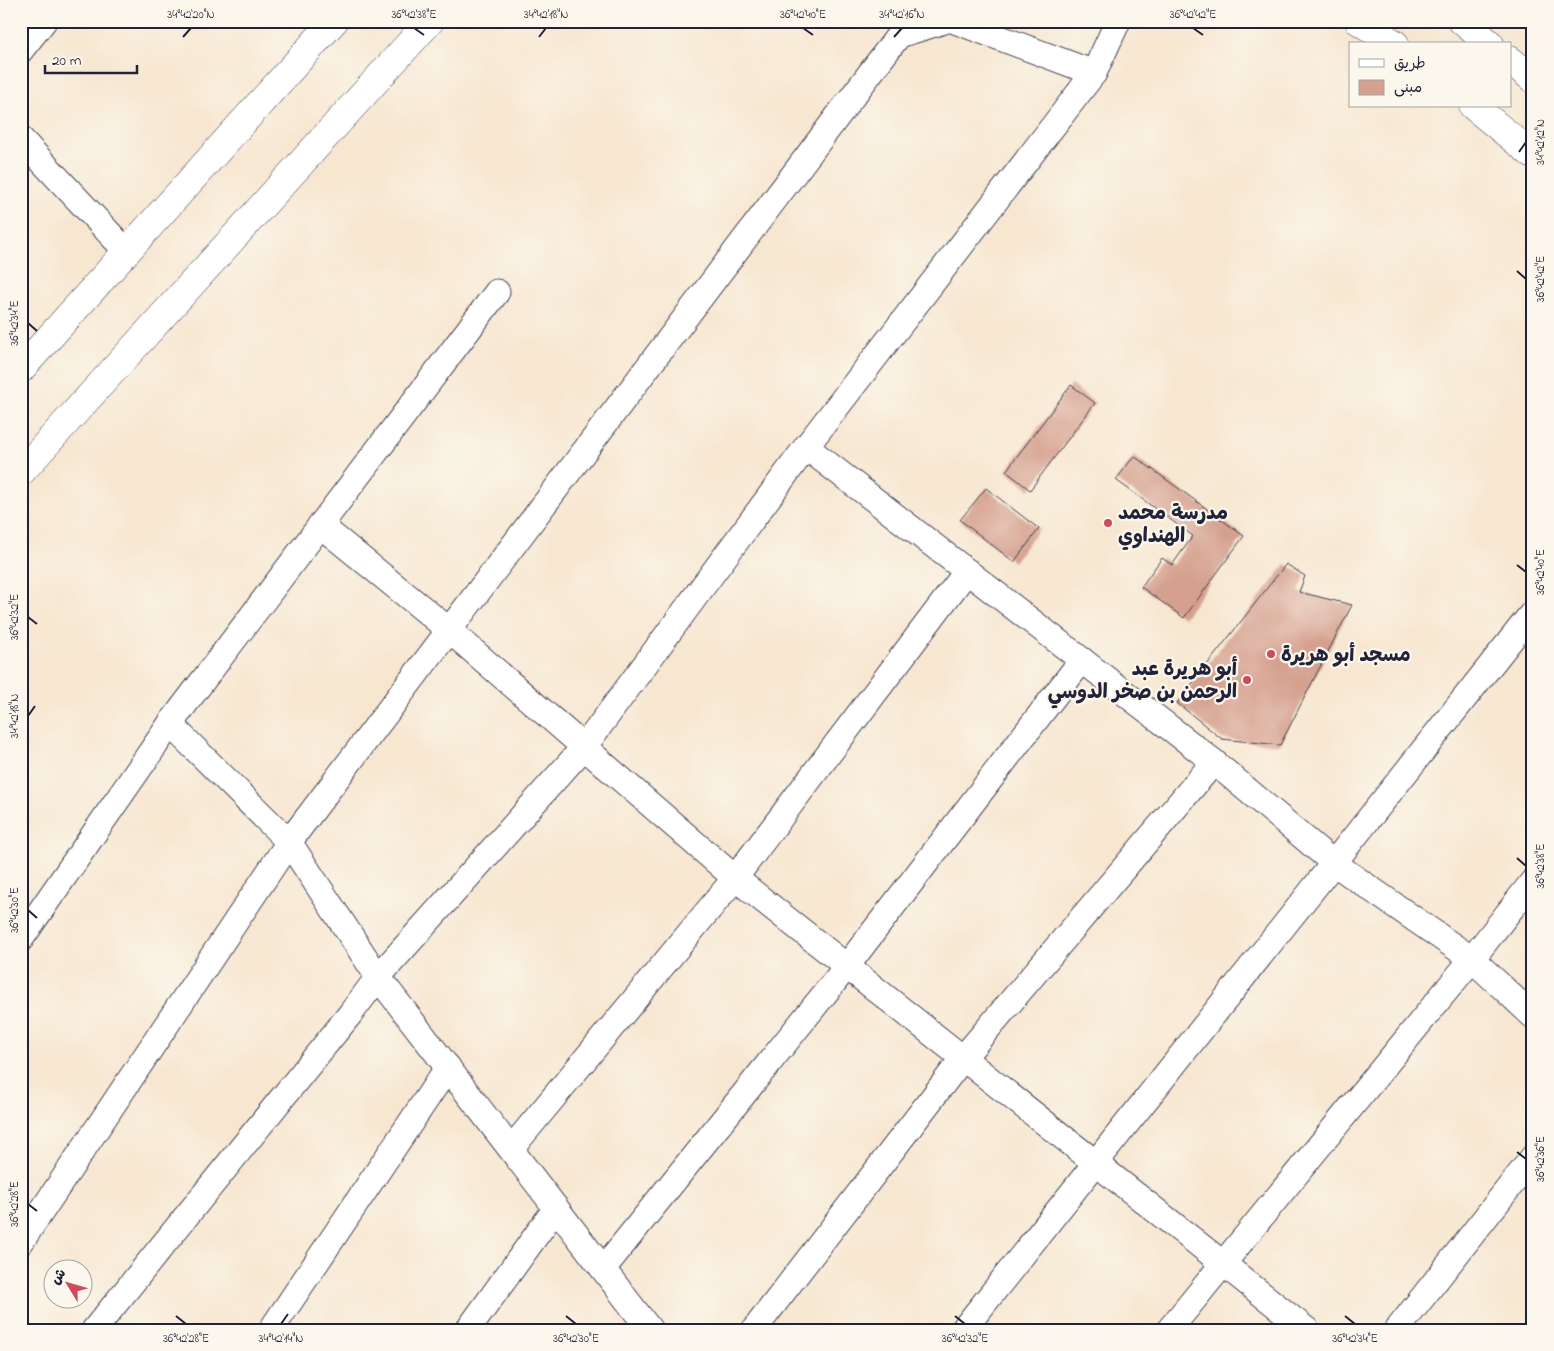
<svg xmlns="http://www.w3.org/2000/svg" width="1554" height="1351" viewBox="0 0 1554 1351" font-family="'Indie Flower','Playpen Sans Arabic',sans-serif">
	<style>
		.building { fill: #d6a08f }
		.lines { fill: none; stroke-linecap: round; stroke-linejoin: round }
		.street-casing { stroke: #424052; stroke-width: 27 }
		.secondary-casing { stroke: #424052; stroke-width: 29 }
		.highway-casing { stroke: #424052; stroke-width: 29 }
		.street { stroke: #fff; stroke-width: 25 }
		.secondary { stroke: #fff; stroke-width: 28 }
		.highway { stroke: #fff; stroke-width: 28 }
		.ticks { fill: none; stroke: #22223b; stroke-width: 2 }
		.poi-dot { fill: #d1495b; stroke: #fbf7ec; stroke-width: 2 }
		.labels { text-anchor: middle; stroke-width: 4.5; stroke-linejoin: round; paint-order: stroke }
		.poi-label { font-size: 20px; font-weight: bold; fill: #22223b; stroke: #fbf7ec; text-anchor: start }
		.neatline { fill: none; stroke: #22223b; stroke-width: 2 }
		.ticks-label { font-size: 12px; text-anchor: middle; fill: #22223b }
	</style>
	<rect width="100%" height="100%" fill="#fbf7ec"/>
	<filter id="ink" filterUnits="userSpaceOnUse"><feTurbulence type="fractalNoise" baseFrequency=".02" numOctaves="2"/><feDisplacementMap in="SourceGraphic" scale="10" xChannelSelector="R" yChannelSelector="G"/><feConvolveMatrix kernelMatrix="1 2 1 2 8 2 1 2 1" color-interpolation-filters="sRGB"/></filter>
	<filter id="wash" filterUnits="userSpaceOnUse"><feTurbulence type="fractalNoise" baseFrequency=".0096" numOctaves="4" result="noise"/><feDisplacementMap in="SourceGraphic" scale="20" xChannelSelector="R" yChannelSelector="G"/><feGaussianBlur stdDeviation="1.12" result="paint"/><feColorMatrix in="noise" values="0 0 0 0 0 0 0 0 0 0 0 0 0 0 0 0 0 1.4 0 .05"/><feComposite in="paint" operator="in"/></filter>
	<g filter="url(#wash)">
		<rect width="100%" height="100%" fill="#f7e7d1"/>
		<g id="blocks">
			<g class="building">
				<polygon points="1071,385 1095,403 1030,490 1006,471"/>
				<polygon points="1134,456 1244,536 1184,618 1141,587 1162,558 1172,565 1193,536 1116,480"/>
				<polygon points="986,488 1039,529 1014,562 960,520"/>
				<polygon points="1286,564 1305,576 1299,592 1352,605 1280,745 1222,739 1177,703"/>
			</g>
		</g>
	</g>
	<g filter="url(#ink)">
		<use href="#blocks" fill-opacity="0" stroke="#424052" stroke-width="1"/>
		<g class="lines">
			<g class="street-casing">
				<g id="street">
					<polyline points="955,21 1094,73"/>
					<polyline points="21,50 44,21"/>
					<polyline points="21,139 127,252"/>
					<polyline points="806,447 1214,762 1335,864 1472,959 1533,1016"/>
					<polyline points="320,525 449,630 735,878 1307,1330"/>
					<polyline points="170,724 289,842 378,977 650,1330"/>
					<polyline points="21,939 170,724 497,292"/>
					<polyline points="511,1149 735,878 967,571"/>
					<polyline points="21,1242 289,842 899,35 944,21"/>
					<polyline points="603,1269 847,966 1082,660"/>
					<polyline points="94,1330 351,1013 378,977 584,747 806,447 1094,73 1118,21"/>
					<polyline points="271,1330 448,1067"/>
					<polyline points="468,1330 556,1208"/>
					<polyline points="754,1330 963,1058 1214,762"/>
					<polyline points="963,1330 1533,612"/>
					<polyline points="1169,1330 1472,959 1533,881"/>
					<polyline points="1397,1330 1533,1157"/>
				</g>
			</g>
			<g class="secondary-casing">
				<g id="secondary">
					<polyline points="21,369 334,21"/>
					<polyline points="21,472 430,21"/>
				</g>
			</g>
			<g class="highway-casing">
				<g id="highway">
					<polyline points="1359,21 1395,44"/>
					<polyline points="1462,21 1490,44"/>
					<polyline points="1510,60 1533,79"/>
					<polyline points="1473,106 1533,155"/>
				</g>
			</g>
			<use href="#street" class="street"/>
			<use href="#secondary" class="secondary"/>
			<use href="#highway" class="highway"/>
		</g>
	</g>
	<path class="ticks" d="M414 28 424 35M803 28 813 35M1193 28 1203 35M183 37 191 28M539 37 546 28M894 37 902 28M1519 152 1526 142M1517 271 1526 279M28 323 37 331M1517 565 1526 572M28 617 37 624M28 716 35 706M1517 858 1526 866M28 910 37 918M1517 1152 1526 1159M28 1204 37 1211M176 1316 186 1324M566 1316 576 1324M955 1316 965 1324M1345 1316 1355 1324M281 1324 288 1314"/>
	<g class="poi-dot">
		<circle cx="1108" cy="523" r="5"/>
		<circle cx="1271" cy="654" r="5"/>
		<circle cx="1247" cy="680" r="5"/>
	</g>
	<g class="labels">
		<g class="poi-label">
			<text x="1118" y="519">مدرسة محمد<tspan x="1118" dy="23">الهنداوي</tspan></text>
			<text x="1281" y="661">مسجد أبو هريرة</text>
			<text x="1237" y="675" text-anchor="end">أبو هريرة عبد<tspan x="1237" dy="23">الرحمن بن صخر الدوسي</tspan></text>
		</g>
	</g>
	<rect width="1554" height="1351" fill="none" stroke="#fbf7ec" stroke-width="55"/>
	<rect x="1349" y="42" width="162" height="65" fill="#fbf7ec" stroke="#a4a2a5"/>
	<rect x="1359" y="59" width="25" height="8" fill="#ffffff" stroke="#a4a2a5"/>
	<text x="1394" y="68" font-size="15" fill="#22223b">طريق</text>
	<rect x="1359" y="80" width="25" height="15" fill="#d6a08f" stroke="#a4a2a5"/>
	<text x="1394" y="92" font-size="15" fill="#22223b">مبنى</text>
	<g transform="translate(68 1284) rotate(307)"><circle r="24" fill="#fbf7ec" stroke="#a4a2a5"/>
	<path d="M0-4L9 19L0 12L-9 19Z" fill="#d1495b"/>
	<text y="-8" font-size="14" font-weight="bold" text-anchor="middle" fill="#22223b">ش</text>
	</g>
	<path d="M45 65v8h92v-8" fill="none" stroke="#22223b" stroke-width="2.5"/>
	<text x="52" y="65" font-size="15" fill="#22223b" stroke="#fbf7ec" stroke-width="4" paint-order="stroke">20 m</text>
	<rect x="28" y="28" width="1498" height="1296" class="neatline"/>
	<g class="ticks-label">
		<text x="191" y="18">34°42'20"N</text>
		<text x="414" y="18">36°42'38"E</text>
		<text x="546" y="18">34°42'18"N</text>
		<text x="803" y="18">36°42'40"E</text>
		<text x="902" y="18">34°42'16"N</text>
		<text x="1193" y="18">36°42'42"E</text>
		<text transform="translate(1540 142) rotate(-90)" y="4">34°42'12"N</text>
		<text transform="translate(1540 279) rotate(-90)" y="4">36°42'42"E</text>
		<text transform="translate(14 323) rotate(-90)" y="4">36°42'34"E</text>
		<text transform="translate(1540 572) rotate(-90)" y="4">36°42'40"E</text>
		<text transform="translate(14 617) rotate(-90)" y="4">36°42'32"E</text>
		<text transform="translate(14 716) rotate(-90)" y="4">34°42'18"N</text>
		<text transform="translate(1540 866) rotate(-90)" y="4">36°42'38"E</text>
		<text transform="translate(14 910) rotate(-90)" y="4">36°42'30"E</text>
		<text transform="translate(1540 1159) rotate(-90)" y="4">36°42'36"E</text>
		<text transform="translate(14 1204) rotate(-90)" y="4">36°42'28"E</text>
		<text x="186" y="1342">36°42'28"E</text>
		<text x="281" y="1342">34°42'14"N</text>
		<text x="576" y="1342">36°42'30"E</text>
		<text x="965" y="1342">36°42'32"E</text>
		<text x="1355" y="1342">36°42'34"E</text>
	</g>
</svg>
